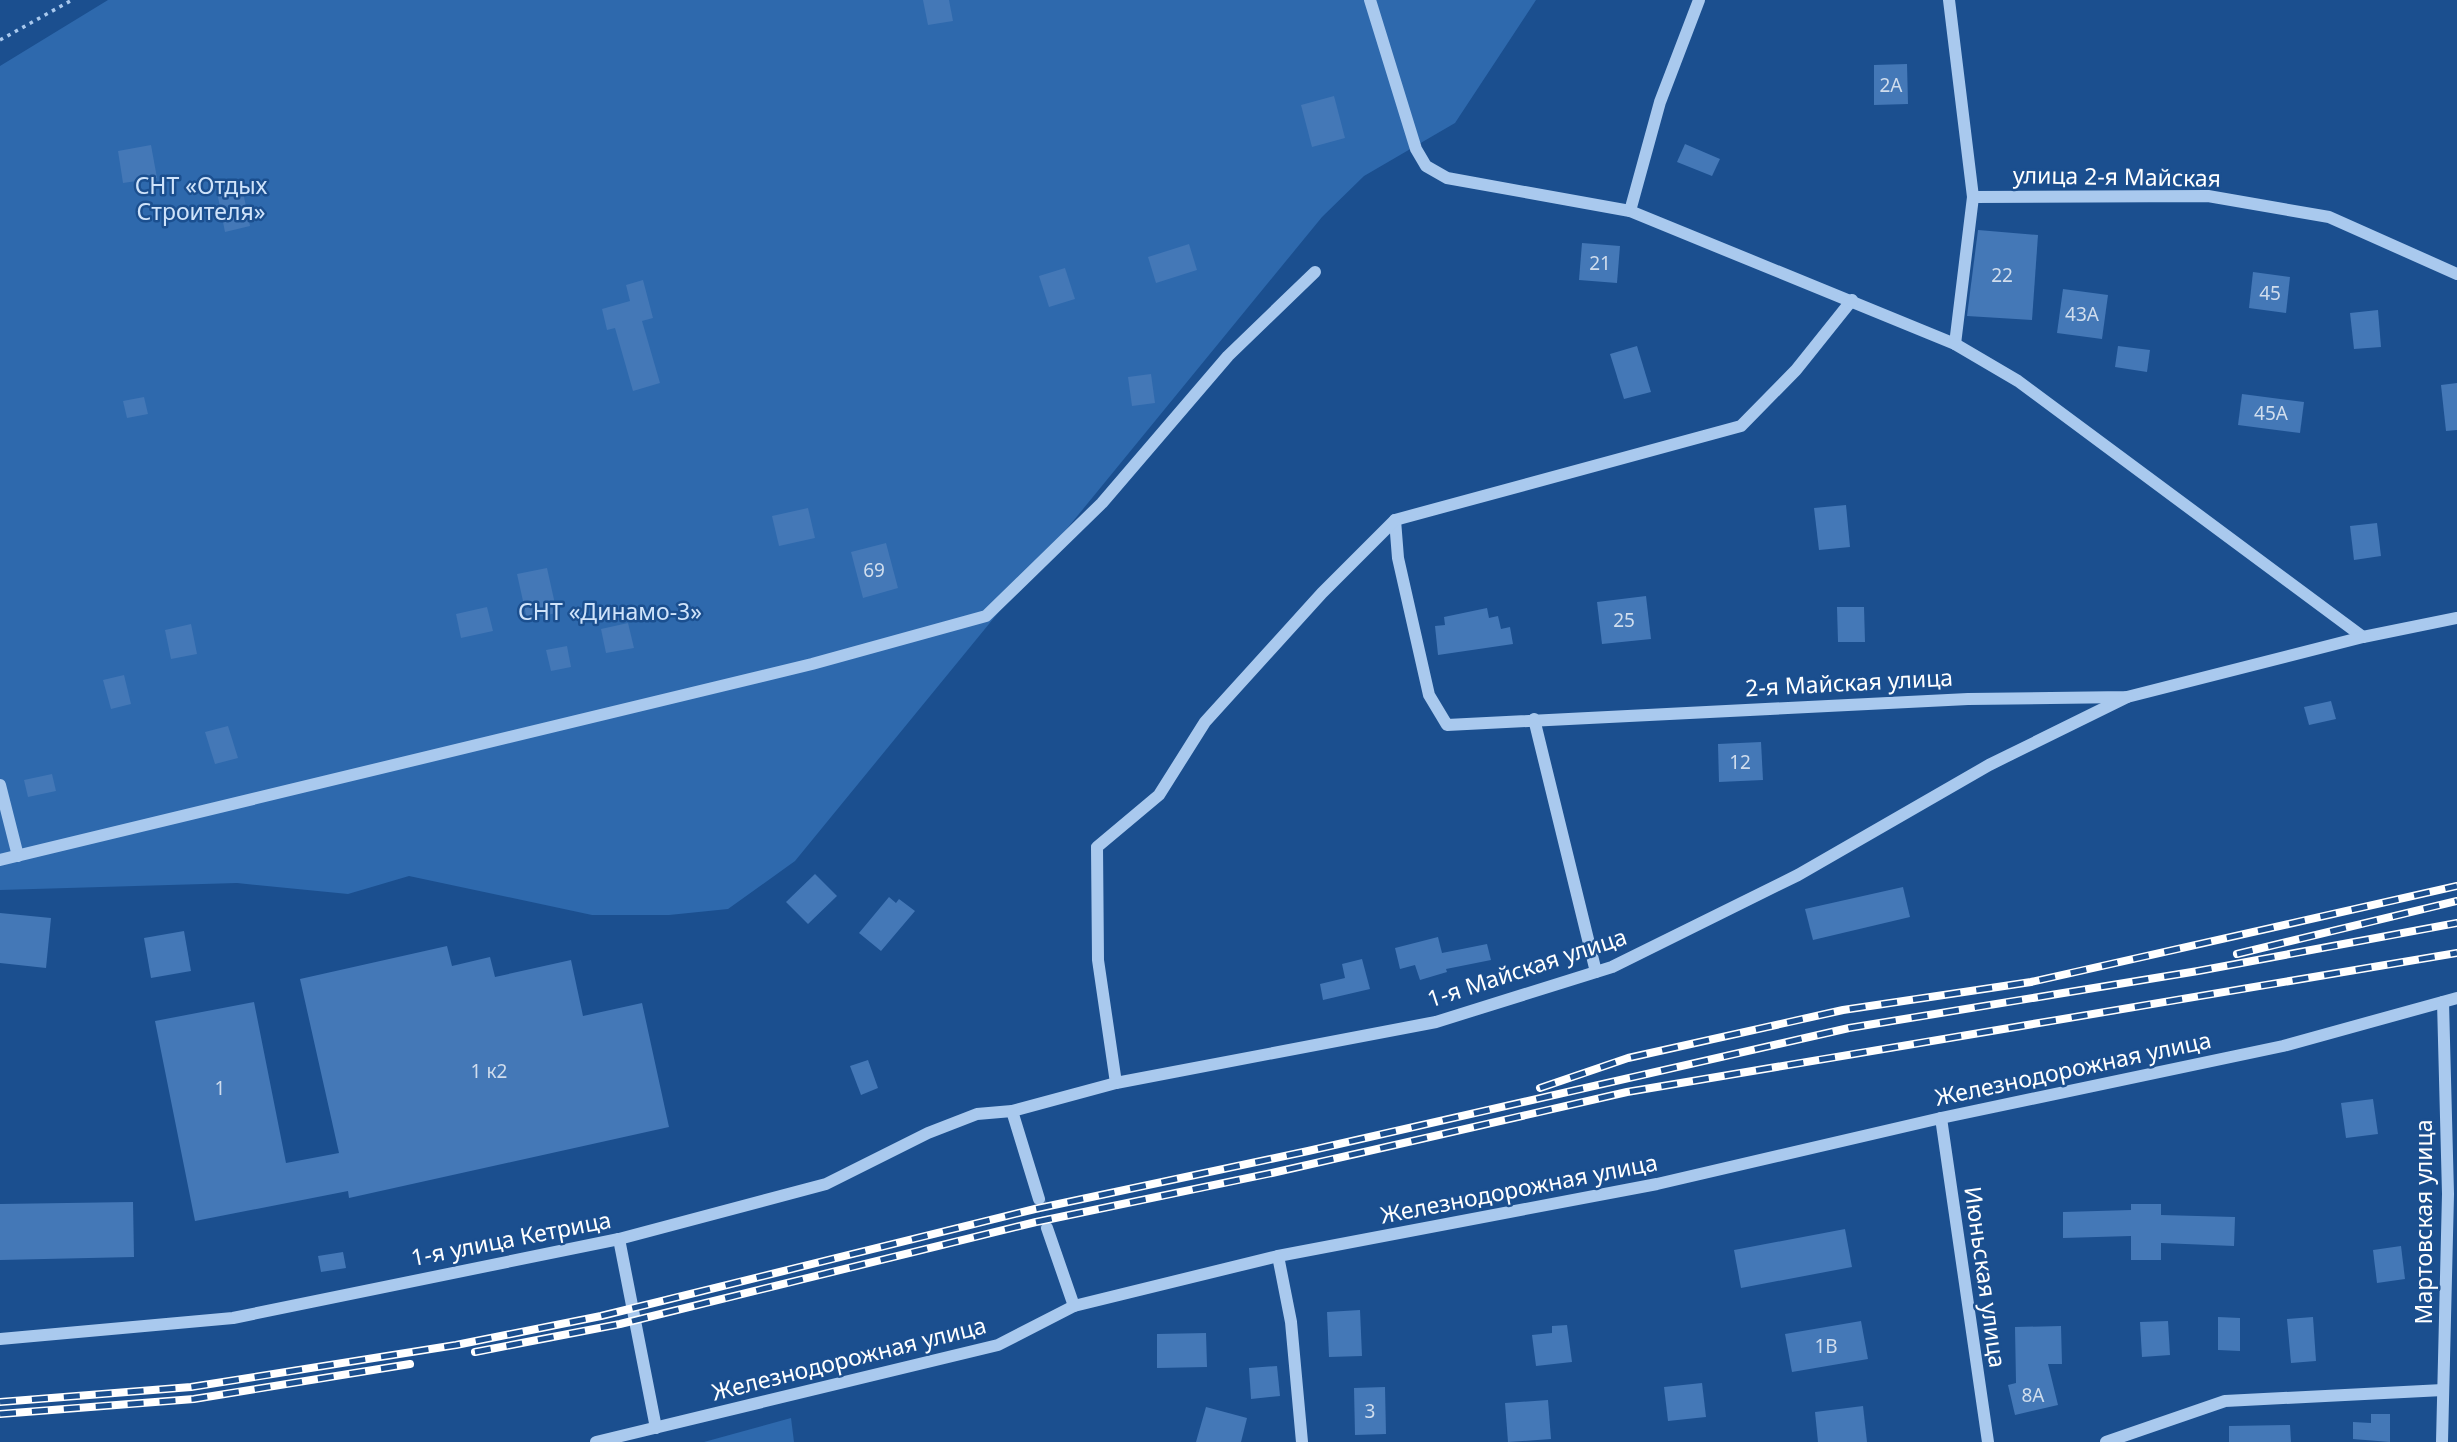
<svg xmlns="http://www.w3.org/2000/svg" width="2457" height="1442" viewBox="0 0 2457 1442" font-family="'Noto Sans',sans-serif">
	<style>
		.green { fill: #2e69ad }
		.building { fill: #4478b7 }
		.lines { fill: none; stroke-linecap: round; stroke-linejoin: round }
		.minor-tunnel { stroke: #3d69a0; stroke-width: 12; stroke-dasharray: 12 6; stroke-linecap: butt }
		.path { stroke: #a9c9ee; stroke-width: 3.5; stroke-dasharray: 3.5 5; stroke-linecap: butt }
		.minor { stroke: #a9c9ee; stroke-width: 12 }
		.rail-casing { stroke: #fff; stroke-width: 8 }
		.rail { stroke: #1b4f8f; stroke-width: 5; stroke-dasharray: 16; stroke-linecap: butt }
		.labels { text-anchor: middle; stroke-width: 5; stroke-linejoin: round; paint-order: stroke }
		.number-label { font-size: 19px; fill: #d0dded }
		.street-label { font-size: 23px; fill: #fff; stroke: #1b4f8f }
		.park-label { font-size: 23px; fill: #cfe3fa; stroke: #1b4f8f }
	</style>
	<rect width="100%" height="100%" fill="#1b4f8f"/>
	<g class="green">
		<polygon points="108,0 1536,0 1455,123 1364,176 1322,217 795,861 728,909 669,915 592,915 409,876 348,894 237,883 0,890 0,66"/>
		<polygon points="791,1418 794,1442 704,1442"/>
	</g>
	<g class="building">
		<polygon points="923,0 949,0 953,21 928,25"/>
		<polygon points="1907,64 1908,104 1874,105 1874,65"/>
		<polygon points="1334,96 1345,138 1312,147 1301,105"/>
		<polygon points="1685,144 1720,159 1712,176 1677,162"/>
		<polygon points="151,145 157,178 123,183 118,151"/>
		<polygon points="242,187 250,226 225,232 217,192"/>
		<polygon points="1978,230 2038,235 2032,320 1967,316"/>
		<polygon points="1582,243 1620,246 1617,283 1579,280"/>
		<polygon points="1189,244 1197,270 1156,283 1148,257"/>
		<polygon points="1065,268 1075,299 1049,307 1039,276"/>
		<polygon points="2253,272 2290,277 2286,313 2249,308"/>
		<polygon points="643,280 653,318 642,321 660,383 633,391 615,328 607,330 602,309 630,301 626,285"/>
		<polygon points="2063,289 2108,295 2102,339 2057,333"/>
		<polygon points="2378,310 2381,347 2354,349 2350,313"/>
		<polygon points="1637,346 1651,392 1624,399 1610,354"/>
		<polygon points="2118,346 2150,350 2147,372 2115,367"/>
		<polygon points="1151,374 1155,403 1132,406 1128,377"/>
		<polygon points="2457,383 2457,430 2446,431 2441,385"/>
		<polygon points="2242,394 2304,402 2300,433 2238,425"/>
		<polygon points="144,397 148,414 127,418 123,401"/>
		<polygon points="1846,505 1850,547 1819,550 1814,508"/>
		<polygon points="808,508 815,538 779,546 772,516"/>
		<polygon points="2377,523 2381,556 2354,560 2350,526"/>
		<polygon points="886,543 898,588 863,598 851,552"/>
		<polygon points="547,568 557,613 527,619 517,574"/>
		<polygon points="1646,596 1651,639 1602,644 1597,602"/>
		<polygon points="487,607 493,631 461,638 456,614"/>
		<polygon points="1837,607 1864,607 1865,642 1838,642"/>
		<polygon points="1487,608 1489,618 1498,616 1501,629 1510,627 1513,644 1438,655 1435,626 1445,625 1444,617"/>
		<polygon points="628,623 634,648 606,653 601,629"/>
		<polygon points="191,624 197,654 171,659 165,630"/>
		<polygon points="567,646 571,667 551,671 546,650"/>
		<polygon points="124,675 131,704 111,709 103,680"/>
		<polygon points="2331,701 2336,719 2309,725 2304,707"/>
		<polygon points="228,726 238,758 215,764 205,732"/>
		<polygon points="1761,742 1763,780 1719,782 1718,744"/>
		<polygon points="52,774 56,791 28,797 24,780"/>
		<polygon points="815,874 837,896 808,924 786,902"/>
		<polygon points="1903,887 1910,917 1813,940 1805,909"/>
		<polygon points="889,897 896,903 899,899 915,911 881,951 859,933"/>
		<polygon points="0,913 51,918 46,968 0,963"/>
		<polygon points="184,931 191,971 151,978 144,938"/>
		<polygon points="1438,937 1442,953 1487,944 1491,960 1446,969 1447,972 1420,980 1415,965 1400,969 1395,948"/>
		<polygon points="447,946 452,966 490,957 495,977 571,960 583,1016 642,1003 669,1127 349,1198 348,1191 195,1221 155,1021 254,1002 286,1163 339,1153 300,979"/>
		<polygon points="1362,959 1370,989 1323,1000 1320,984 1345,978 1342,964"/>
		<polygon points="868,1060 878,1088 861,1095 850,1066"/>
		<polygon points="2373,1099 2378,1134 2346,1138 2341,1103"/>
		<polygon points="133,1202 134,1257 0,1260 0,1204"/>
		<polygon points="2131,1204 2161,1204 2161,1215 2235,1217 2234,1246 2161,1243 2161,1260 2131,1260 2131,1236 2063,1238 2063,1212 2131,1210"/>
		<polygon points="1845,1229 1852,1267 1741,1288 1734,1250"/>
		<polygon points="2401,1246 2405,1279 2377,1283 2373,1250"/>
		<polygon points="343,1252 346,1268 321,1272 318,1256"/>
		<polygon points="1360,1310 1362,1356 1329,1357 1327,1312"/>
		<polygon points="2218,1317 2240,1318 2240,1351 2218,1350"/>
		<polygon points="2313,1317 2316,1361 2291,1363 2287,1319"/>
		<polygon points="1861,1321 1868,1359 1792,1372 1785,1334"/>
		<polygon points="2168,1321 2170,1355 2142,1357 2140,1322"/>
		<polygon points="1567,1325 1572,1362 1536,1366 1532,1335 1552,1333 1552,1326"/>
		<polygon points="2061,1326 2062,1364 2048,1364 2058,1405 2015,1415 2008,1385 2016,1383 2015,1327"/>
		<polygon points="1206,1333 1207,1367 1157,1368 1157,1334"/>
		<polygon points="1277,1366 1280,1396 1251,1399 1249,1368"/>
		<polygon points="1702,1383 1706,1417 1668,1421 1664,1387"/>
		<polygon points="1385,1387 1386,1434 1355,1435 1354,1388"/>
		<polygon points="1548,1400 1551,1439 1508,1442 1505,1403"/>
		<polygon points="1863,1406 1867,1442 1818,1442 1815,1412"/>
		<polygon points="1206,1407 1247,1418 1241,1442 1196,1442"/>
		<polygon points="2371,1414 2390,1414 2390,1442 2353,1439 2353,1422 2371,1423"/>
		<polygon points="2290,1425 2291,1442 2229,1442 2229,1426"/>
	</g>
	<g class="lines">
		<polyline class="minor-tunnel" points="1039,1199 1047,1228"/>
		<polyline class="path" points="0,40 72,0"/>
		<g class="minor">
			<polyline points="1370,0 1416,149 1426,166 1447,178 1630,211 1955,344 2018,381 2363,637"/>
			<polyline points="1949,0 1973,197 1955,344"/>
			<polyline points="1973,197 2208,196 2329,217 2457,274"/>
			<polyline points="1630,211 1660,102 1699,0"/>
			<polyline points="1395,520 1398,558 1429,695 1447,725 1968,699 2127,697 2363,637 2457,618"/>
			<polyline points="1534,719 1596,972"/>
			<polyline points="0,785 18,856"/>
			<polyline points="0,860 812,664 986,616 1102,503 1228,356 1315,272"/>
			<polyline points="1116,1083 1098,960 1097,847 1159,795 1205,722 1322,593 1395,520 1741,426 1796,370 1852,300"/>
			<polyline points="1012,1111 1039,1199"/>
			<polyline points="1941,1118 1988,1442"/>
			<polyline points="1047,1228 1074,1306"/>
			<polyline points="619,1239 656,1428"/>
			<polyline points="1278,1256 1291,1322 1302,1442"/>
			<polyline points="0,1339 233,1318 619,1239 826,1184 928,1133 977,1114 1012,1111 1116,1083 1436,1022 1612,967 1798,875 1989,765 2127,697"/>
			<polyline points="596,1442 998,1345 1074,1306 1278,1256 1657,1184 1941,1118 2283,1046 2457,998"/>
			<polyline points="2106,1442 2225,1401 2443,1390"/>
			<polyline points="2442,1442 2448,1194 2443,1002"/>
		</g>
		<g class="rail-casing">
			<g id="rail">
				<polyline points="2237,954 2457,901"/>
				<polyline points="1540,1088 1628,1058 1843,1010 2031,982 2457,886"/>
				<polyline points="475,1352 620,1324 1036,1222 1272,1173 1627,1092 2457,953"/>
				<polyline points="0,1402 191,1387 456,1345 601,1316 1035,1209 1308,1151 1849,1028 2198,971 2457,923"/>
				<polyline points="0,1414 194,1399 410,1364"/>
			</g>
		</g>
		<use href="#rail" class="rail"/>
	</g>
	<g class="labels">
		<g class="number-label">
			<text x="1891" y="92">2А</text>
			<text x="1600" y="270">21</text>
			<text x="2002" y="282">22</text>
			<text x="2270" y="300">45</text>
			<text x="2082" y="321">43А</text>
			<text x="2271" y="420">45А</text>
			<text x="874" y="577">69</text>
			<text x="1624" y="627">25</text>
			<text x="1740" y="769">12</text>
			<text x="489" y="1078">1 к2</text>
			<text x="220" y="1095">1</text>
			<text x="1826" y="1353">1В</text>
			<text x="2033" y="1402">8А</text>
			<text x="1370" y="1418">3</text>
		</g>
		<g class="street-label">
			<text transform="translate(2117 177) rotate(1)" y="8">улица 2-я Майская</text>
			<text transform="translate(1849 683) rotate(-3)" y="8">2-я Майская улица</text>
			<text transform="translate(1527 968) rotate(-18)" y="8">1-я Майская улица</text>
			<text transform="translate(2073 1069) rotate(-12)" y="8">Железнодорожная улица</text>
			<text transform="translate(1519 1189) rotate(-11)" y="8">Железнодорожная улица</text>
			<text transform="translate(2424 1222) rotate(-90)" y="8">Мартовская улица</text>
			<text transform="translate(511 1239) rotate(-11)" y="8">1-я улица Кетрица</text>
			<text transform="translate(1985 1277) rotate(82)" y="8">Июньская улица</text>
			<text transform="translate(849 1359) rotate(-14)" y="8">Железнодорожная улица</text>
		</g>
		<g class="park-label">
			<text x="201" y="194">СНТ «Отдых<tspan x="201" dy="26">Строителя»</tspan></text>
			<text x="610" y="620">СНТ «Динамо-3»</text>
		</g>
	</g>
</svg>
